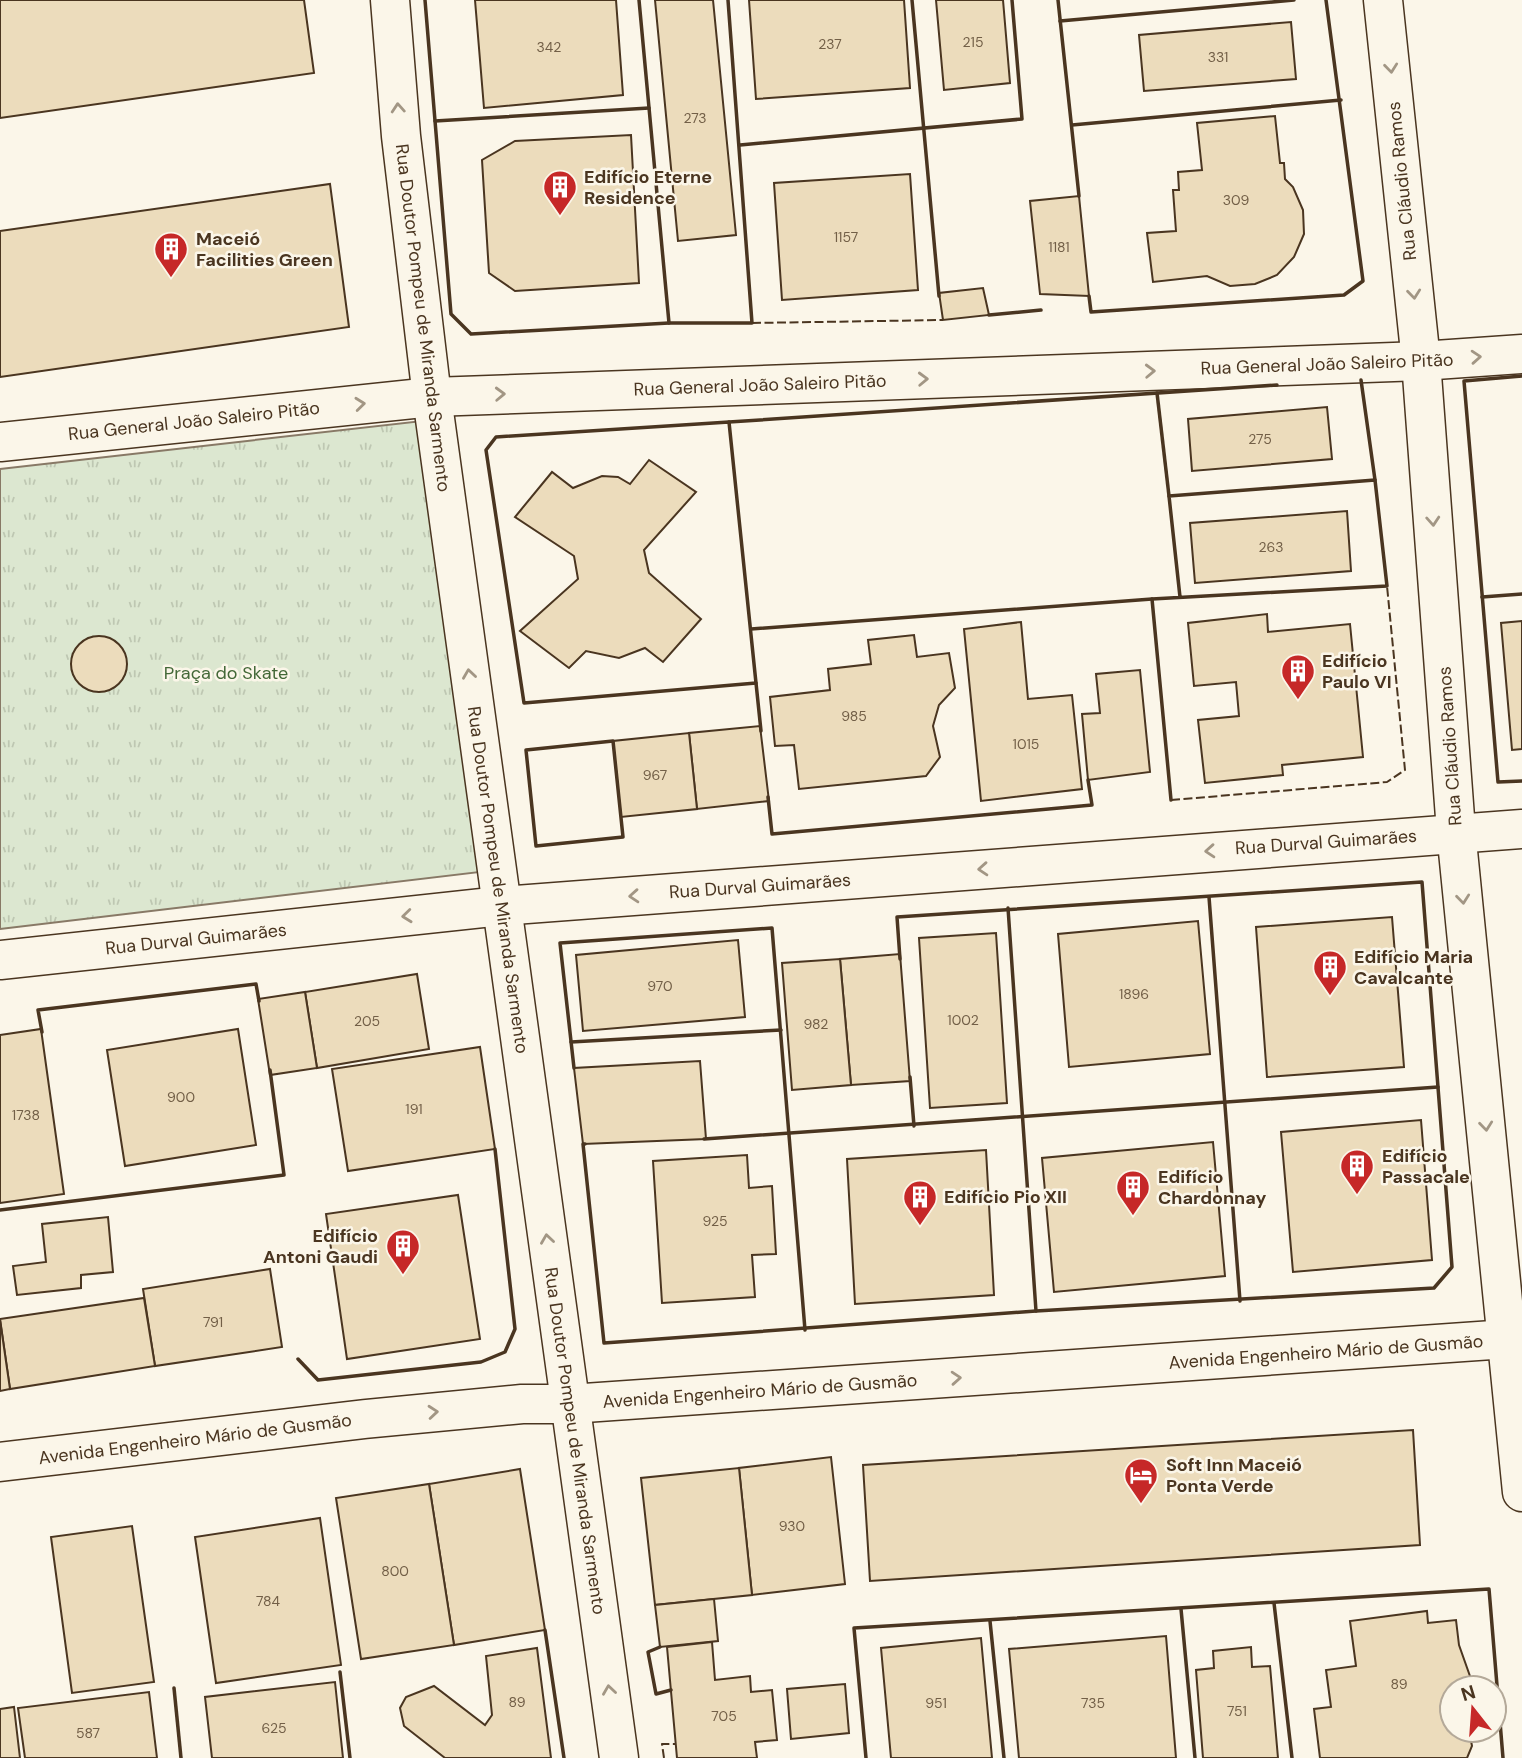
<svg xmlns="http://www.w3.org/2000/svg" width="1522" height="1758" viewBox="0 0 1522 1758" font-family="'DM Sans',sans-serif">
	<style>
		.park { fill: url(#park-tufts); stroke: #887966; stroke-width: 2 }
		.building { fill: #ecdcbc; stroke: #4a3520; stroke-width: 2 }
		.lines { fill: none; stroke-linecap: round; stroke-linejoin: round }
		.minor-casing { stroke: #4a3520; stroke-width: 41 }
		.tertiary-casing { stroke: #4a3520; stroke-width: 41 }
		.minor { stroke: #fbf6e9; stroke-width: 38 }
		.tertiary { stroke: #fbf6e9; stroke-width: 38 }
		.fence { stroke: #4a3520; stroke-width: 2; stroke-dasharray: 9 3.5; stroke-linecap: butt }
		.wall { stroke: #4a3520; stroke-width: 3.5 }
		.oneway { stroke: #a29684 }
		.labels { text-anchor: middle; stroke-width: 5; stroke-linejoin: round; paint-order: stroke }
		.number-label { font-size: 14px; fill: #725f47 }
		.poi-label { font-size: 18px; font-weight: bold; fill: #4a3520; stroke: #fbf6e9; text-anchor: start }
		.street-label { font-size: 18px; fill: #4a3520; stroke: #fbf6e9 }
		.park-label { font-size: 18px; fill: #436837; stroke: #fbf6e9 }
	</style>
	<defs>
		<pattern id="park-tufts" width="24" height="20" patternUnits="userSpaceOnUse" patternTransform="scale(1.75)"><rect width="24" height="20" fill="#dce7d0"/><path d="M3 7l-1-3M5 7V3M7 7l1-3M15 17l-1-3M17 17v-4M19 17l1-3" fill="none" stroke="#bec7b2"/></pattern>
	</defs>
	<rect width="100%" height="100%" fill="#fbf6e9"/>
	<polygon class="park" points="422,421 480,872 0,929 0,469"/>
	<g class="building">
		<polygon points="0,0 304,0 314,73 0,118"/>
		<polygon points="475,0 616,0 623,95 484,108"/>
		<polygon points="655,0 713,0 736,235 678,241"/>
		<polygon points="749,0 904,0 910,88 756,99"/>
		<polygon points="936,0 1003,0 1010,83 944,90"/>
		<polygon points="1291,22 1296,79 1144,91 1139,35"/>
		<polygon points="1275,116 1280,163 1284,163 1285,179 1293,187 1303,210 1304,234 1294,257 1277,275 1255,284 1230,286 1207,276 1153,282 1147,233 1176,231 1173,190 1179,190 1178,172 1202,170 1197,123"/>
		<polygon points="631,135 639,283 515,291 489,273 482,160 515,141"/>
		<polygon points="910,174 918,290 782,300 774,183"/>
		<polygon points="330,184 349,327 0,377 0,231"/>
		<polygon points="1079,196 1089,296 1040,294 1030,201"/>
		<polygon points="983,288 989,315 943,320 939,293"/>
		<polygon points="1327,407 1332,459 1192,471 1188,419"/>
		<polygon points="649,460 696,492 644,550 649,573 701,619 663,662 645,648 619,658 586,651 569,668 520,631 578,579 574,556 515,517 552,472 573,488 602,476 618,477 630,484"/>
		<polygon points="1347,511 1351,571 1195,583 1190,523"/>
		<polygon points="1267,614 1268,632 1350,624 1363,757 1282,765 1283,775 1205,783 1198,720 1239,716 1236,682 1194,686 1188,623"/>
		<polygon points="1522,621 1522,749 1512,750 1501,623"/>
		<polygon points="1021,622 1028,699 1072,695 1082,789 981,801 964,629"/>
		<polygon points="914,635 917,657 949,653 955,688 939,705 933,726 940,757 926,776 799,789 794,745 775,746 770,697 830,690 828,669 871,664 868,640"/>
		<circle cx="99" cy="664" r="28"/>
		<polygon points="1140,670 1150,772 1088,780 1082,714 1100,713 1096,674"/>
		<polygon points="760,726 769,801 697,809 689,733"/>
		<polygon points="689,733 697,809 621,817 613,741"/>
		<polygon points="1392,917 1404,1067 1267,1077 1256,927"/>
		<polygon points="1198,921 1210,1054 1069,1067 1058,934"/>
		<polygon points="996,933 1007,1103 930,1108 919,938"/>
		<polygon points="738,940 745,1017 583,1031 576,955"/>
		<polygon points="900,954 910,1081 851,1085 840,959"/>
		<polygon points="840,959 851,1085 792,1090 782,963"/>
		<polygon points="417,974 429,1049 317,1068 305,992"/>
		<polygon points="305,992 317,1068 270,1075 258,999"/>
		<polygon points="41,1029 64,1194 0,1203 0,1035"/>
		<polygon points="238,1029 256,1145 125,1166 107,1050"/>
		<polygon points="480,1047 495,1149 348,1171 332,1069"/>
		<polygon points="700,1061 706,1139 583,1144 574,1068"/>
		<polygon points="1421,1120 1432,1260 1293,1272 1281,1132"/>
		<polygon points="1213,1142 1225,1276 1054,1292 1042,1158"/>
		<polygon points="986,1150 994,1295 855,1304 847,1159"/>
		<polygon points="747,1155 749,1188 772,1186 776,1254 752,1255 755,1297 662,1303 653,1161"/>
		<polygon points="458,1195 480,1339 347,1359 326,1214"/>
		<polygon points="108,1217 113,1272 81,1275 81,1288 17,1295 13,1266 46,1262 42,1224"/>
		<polygon points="270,1269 282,1347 155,1366 143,1289"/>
		<polygon points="144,1298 155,1366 10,1389 0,1319"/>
		<polygon points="0,1320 10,1389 0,1391"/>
		<polygon points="1413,1430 1420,1545 870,1581 863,1465"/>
		<polygon points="831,1457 845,1584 752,1595 739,1468"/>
		<polygon points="739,1468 752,1595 655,1605 641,1478"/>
		<polygon points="520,1469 545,1630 454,1645 429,1484"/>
		<polygon points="429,1484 454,1645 361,1659 336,1498"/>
		<polygon points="320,1518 341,1665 216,1683 195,1537"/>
		<polygon points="132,1526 154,1682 72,1693 51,1537"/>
		<polygon points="714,1599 718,1641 660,1647 655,1605"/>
		<polygon points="1427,1611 1428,1623 1456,1620 1459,1645 1471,1679 1468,1688 1452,1688 1452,1730 1469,1730 1472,1746 1467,1758 1320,1758 1314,1709 1331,1707 1326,1670 1356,1666 1350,1621"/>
		<polygon points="1166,1636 1176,1758 1019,1758 1009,1649"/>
		<polygon points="981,1638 992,1758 891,1758 881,1648"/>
		<polygon points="712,1642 715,1680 750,1676 751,1692 772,1690 777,1740 755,1742 757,1758 677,1758 667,1647"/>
		<polygon points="1251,1647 1252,1667 1270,1666 1278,1758 1203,1758 1196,1670 1214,1668 1213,1651"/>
		<polygon points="537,1648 551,1758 445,1758 404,1726 400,1708 406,1697 434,1686 485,1725 492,1715 486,1656"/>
		<polygon points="335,1682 343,1758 212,1758 205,1697"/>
		<polygon points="845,1684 849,1733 791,1739 787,1689"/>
		<polygon points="149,1692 157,1758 25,1758 18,1708"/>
		<polygon points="14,1707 20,1758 0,1758 0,1709"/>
	</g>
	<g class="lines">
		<g class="minor-casing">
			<g id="minor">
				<polyline points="390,0 401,136 432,397 619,1758"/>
				<polyline points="1383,0 1421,361 1456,831 1522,1492"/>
				<polyline points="0,442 432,397 1421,361 1522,354"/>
			</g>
		</g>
		<g class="tertiary-casing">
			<g id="tertiary">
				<polyline points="0,960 501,906 1522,829"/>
				<polyline points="0,1462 365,1419 522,1404 570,1404 1522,1338"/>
			</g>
		</g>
		<use href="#minor" class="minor"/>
		<use href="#tertiary" class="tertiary"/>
		<g class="fence">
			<polyline points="752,323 943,320"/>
			<polyline points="1171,800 1387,782 1405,770 1387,586"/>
			<polyline points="664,1758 662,1744 676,1744"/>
		</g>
		<g class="wall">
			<polyline points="425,0 451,314 471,334 669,323 752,323 728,0"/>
			<polyline points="639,0 669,323"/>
			<polyline points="912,0 939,296"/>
			<polyline points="1058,0 1079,196"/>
			<polyline points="1060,21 1294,0"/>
			<polyline points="435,121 649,108"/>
			<polyline points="1072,125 1341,100"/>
			<polyline points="740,145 1022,119 1012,0"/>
			<polyline points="1089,296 1091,312 1344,295 1363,281 1326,0"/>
			<polyline points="989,315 1041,310"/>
			<polyline points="1522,376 1464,381 1498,782 1522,781"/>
			<polyline points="1361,380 1375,480"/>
			<polyline points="1157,393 1169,496"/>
			<polygon points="729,422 756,683 524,703 486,450 496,437"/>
			<polyline points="729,422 1277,385"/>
			<polyline points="1482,597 1522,594"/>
			<polyline points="1152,599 1171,800"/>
			<polyline points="751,629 1152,599 1387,586 1375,480 1169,496 1180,597"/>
			<polyline points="756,683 761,731"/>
			<polygon points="613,741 623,837 536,846 526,750"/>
			<polyline points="768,797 772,834 1092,805 1088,780"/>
			<polyline points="1209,897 1240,1301"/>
			<polyline points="1008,908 1036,1311"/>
			<polyline points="42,1032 38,1010 256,984 259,1001"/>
			<polyline points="571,1042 781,1030"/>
			<polyline points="574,1068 560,943 772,928 805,1330"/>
			<polyline points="910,1077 914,1126"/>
			<polyline points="704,1139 1438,1087"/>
			<polyline points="585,1144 583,1144 604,1343 1036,1311 1434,1288 1452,1267 1422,882 897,917 900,959"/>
			<polyline points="0,1210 284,1175 270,1070"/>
			<polyline points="298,1359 318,1380 481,1362 505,1352 515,1329 495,1149"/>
			<polyline points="1274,1603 1292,1758"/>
			<polyline points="1181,1609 1195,1758"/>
			<polyline points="990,1621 1004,1758"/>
			<polyline points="545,1630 564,1758"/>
			<polyline points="660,1647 648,1652 656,1694 671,1690"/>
			<polyline points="340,1672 350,1758"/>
			<polyline points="174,1688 181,1758"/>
			<polyline points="866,1758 854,1628 1489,1589 1503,1758"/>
		</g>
	</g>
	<defs><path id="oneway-chevron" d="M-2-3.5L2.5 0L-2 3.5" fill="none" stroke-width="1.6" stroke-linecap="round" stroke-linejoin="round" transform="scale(1.75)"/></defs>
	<g class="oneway">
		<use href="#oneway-chevron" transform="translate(1391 68) rotate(84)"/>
		<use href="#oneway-chevron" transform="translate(398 108) rotate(-94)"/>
		<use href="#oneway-chevron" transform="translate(1414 294) rotate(84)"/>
		<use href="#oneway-chevron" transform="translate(1476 357) rotate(-4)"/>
		<use href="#oneway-chevron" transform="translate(1150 371) rotate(-2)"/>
		<use href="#oneway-chevron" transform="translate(923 379) rotate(-2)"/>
		<use href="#oneway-chevron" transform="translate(500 394) rotate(-2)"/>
		<use href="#oneway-chevron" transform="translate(360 404) rotate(-6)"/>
		<use href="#oneway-chevron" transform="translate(1433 521) rotate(86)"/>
		<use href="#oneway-chevron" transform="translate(469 674) rotate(-98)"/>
		<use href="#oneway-chevron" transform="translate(1210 851) rotate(176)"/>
		<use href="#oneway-chevron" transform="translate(983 869) rotate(176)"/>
		<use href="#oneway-chevron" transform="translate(634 896) rotate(176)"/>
		<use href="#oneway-chevron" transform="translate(1463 899) rotate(84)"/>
		<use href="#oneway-chevron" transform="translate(407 916) rotate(174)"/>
		<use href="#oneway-chevron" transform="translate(1486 1126) rotate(84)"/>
		<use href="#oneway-chevron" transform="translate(547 1239) rotate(-98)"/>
		<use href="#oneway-chevron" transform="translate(956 1378) rotate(-4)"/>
		<use href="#oneway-chevron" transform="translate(433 1412) rotate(-5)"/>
		<use href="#oneway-chevron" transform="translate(609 1690) rotate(-98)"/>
	</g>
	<defs>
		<g id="building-pin" transform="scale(1.75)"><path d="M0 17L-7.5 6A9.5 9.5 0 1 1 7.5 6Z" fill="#c62828" stroke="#fbf6e9"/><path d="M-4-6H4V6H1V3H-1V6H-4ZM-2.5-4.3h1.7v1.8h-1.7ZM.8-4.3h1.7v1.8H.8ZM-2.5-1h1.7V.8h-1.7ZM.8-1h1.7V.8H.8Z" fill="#fff"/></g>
		<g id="hotel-pin" transform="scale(1.75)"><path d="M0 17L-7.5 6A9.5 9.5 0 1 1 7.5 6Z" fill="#c62828" stroke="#fbf6e9"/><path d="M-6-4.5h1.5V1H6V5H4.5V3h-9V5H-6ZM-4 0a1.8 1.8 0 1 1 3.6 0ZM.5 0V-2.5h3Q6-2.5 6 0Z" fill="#fff"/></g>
	</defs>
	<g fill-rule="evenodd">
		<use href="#building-pin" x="560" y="187"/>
		<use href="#building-pin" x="171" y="249"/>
		<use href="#building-pin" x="1298" y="671"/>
		<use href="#building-pin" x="1330" y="967"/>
		<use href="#building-pin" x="1357" y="1166"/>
		<use href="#building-pin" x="1133" y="1187"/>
		<use href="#building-pin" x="920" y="1197"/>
		<use href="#building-pin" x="403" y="1246"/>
		<use href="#hotel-pin" x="1141" y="1475"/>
	</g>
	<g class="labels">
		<g class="number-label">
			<text x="973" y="47">215</text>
			<text x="830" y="49">237</text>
			<text x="549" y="52">342</text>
			<text x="1218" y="62">331</text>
			<text x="695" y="123">273</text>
			<text x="1236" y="205">309</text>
			<text x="846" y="242">1157</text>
			<text x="1059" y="252">1181</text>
			<text x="1260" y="444">275</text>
			<text x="1271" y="552">263</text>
			<text x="854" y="721">985</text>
			<text x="1026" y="749">1015</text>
			<text x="655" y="780">967</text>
			<text x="660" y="991">970</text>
			<text x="1134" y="999">1896</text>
			<text x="963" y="1025">1002</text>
			<text x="367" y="1026">205</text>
			<text x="816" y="1029">982</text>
			<text x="181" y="1102">900</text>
			<text x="414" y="1114">191</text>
			<text x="26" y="1120">1738</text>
			<text x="715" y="1226">925</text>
			<text x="213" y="1327">791</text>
			<text x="792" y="1531">930</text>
			<text x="395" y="1576">800</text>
			<text x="268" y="1606">784</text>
			<text x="1399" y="1689">89</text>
			<text x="517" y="1707">89</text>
			<text x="936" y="1708">951</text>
			<text x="1093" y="1708">735</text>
			<text x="1237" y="1716">751</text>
			<text x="724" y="1721">705</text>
			<text x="274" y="1733">625</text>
			<text x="88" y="1738">587</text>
		</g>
		<g class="poi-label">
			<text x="584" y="183">Edifício Eterne<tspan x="584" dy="21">Residence</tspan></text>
			<text x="196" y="245">Maceió<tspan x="196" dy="21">Facilities Green</tspan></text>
			<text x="1322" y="667">Edifício<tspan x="1322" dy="21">Paulo VI</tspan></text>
			<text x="1354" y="963">Edifício Maria<tspan x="1354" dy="21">Cavalcante</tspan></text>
			<text x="1382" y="1162">Edifício<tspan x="1382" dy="21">Passacale</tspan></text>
			<text x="1158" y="1183">Edifício<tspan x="1158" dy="21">Chardonnay</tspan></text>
			<text x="944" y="1203">Edifício Pio XII</text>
			<text x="378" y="1242" text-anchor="end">Edifício<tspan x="378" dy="21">Antoni Gaudi</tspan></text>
			<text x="1166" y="1471">Soft Inn Maceió<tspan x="1166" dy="21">Ponta Verde</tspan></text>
		</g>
		<g class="street-label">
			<text transform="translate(1402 181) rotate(-96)" y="6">Rua Cláudio Ramos</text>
			<text transform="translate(423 318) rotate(83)" y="6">Rua Doutor Pompeu de Miranda Sarmento</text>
			<text transform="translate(1327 364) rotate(-2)" y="6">Rua General João Saleiro Pitão</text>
			<text transform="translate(760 385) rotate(-2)" y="6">Rua General João Saleiro Pitão</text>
			<text transform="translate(194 421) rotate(-6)" y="6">Rua General João Saleiro Pitão</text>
			<text transform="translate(1450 746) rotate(-94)" y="6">Rua Cláudio Ramos</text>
			<text transform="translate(1326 842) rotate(-4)" y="6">Rua Durval Guimarães</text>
			<text transform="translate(498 880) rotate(82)" y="6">Rua Doutor Pompeu de Miranda Sarmento</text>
			<text transform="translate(760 886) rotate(-4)" y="6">Rua Durval Guimarães</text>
			<text transform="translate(196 939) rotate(-6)" y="6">Rua Durval Guimarães</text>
			<text transform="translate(1326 1352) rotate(-4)" y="6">Avenida Engenheiro Mário de Gusmão</text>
			<text transform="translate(760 1391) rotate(-4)" y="6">Avenida Engenheiro Mário de Gusmão</text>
			<text transform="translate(195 1439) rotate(-7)" y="6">Avenida Engenheiro Mário de Gusmão</text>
			<text transform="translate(575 1441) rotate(82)" y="6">Rua Doutor Pompeu de Miranda Sarmento</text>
		</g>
		<g class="park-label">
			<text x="226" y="679">Praça do Skate</text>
		</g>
	</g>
	<g transform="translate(1473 1709) rotate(343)"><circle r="33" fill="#fbf6e9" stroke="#b4a999" stroke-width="2"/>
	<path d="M0-5L12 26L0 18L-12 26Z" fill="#c62828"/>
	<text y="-10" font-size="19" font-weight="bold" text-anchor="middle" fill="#4a3520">N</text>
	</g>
</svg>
